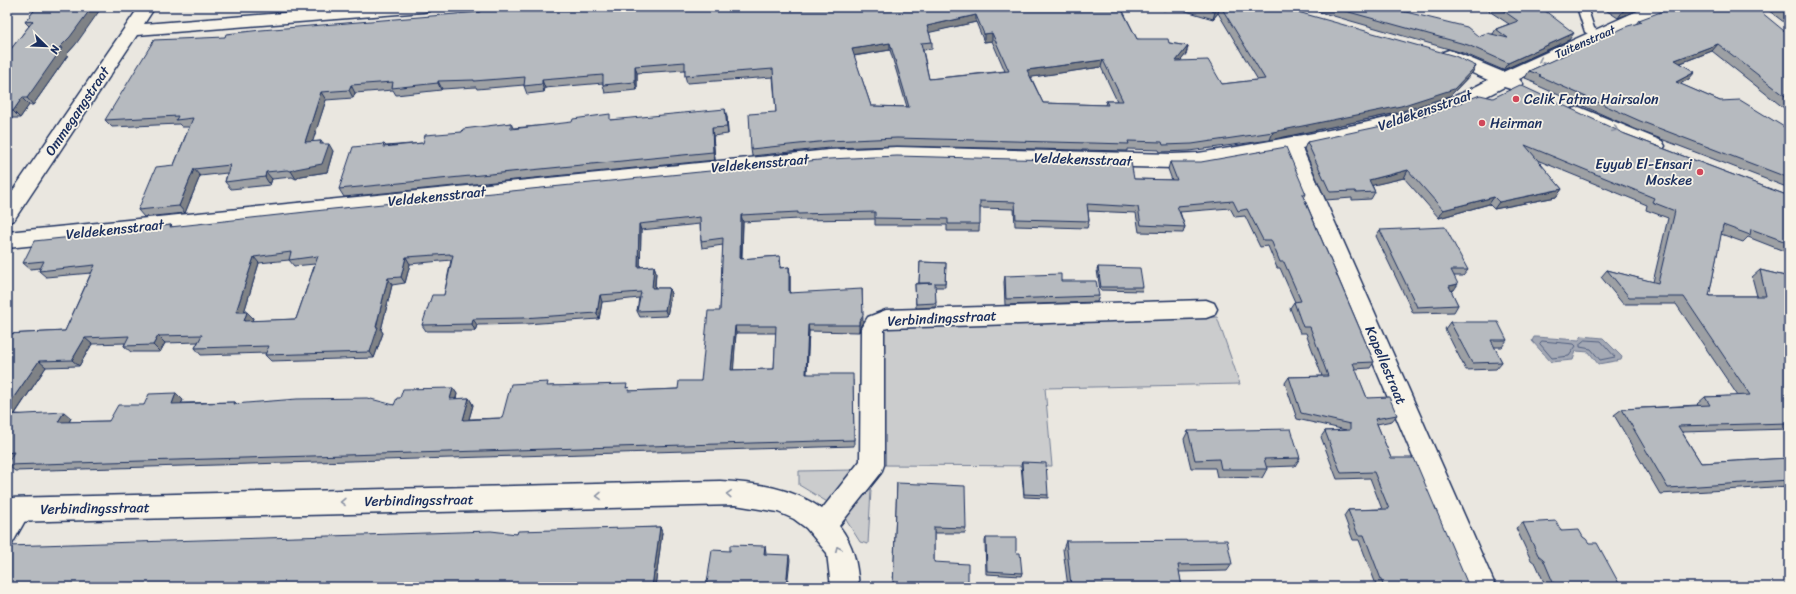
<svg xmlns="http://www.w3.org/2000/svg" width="1796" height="594" viewBox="0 0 1796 594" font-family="Sriracha,sans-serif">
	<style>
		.green { fill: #cbcccd; stroke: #737e96 }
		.water { fill: #a3a8b4; stroke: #6d7892 }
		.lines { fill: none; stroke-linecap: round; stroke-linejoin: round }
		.shore { stroke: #515f80; stroke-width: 1 }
		.lane-casing { stroke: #1b2f5e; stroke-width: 3 }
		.street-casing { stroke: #1b2f5e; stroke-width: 3 }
		.lane { fill: #f7f3e8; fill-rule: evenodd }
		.street { fill: #f7f3e8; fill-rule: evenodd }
		.wall { fill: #9da0a4; stroke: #1b2f5e; fill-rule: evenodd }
		.shaded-wall { fill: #7f8286; stroke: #1b2f5e }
		.building { fill: #b6babf; stroke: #1b2f5e; fill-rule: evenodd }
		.oneway { stroke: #8991a3 }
		.poi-dot { fill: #d1495b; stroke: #f7f3e8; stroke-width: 1.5 }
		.labels { text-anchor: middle; stroke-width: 3.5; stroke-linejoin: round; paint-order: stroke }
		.far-street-label { font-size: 12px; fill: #1b2f5e; stroke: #f7f3e8 }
		.poi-label { font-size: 14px; fill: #1b2f5e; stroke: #f7f3e8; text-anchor: start }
		.street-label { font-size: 14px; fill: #1b2f5e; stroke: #f7f3e8 }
	</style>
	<rect width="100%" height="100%" fill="#eae7e0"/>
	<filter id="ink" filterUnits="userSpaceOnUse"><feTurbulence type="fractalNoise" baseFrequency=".025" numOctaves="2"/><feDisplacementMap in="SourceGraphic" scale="8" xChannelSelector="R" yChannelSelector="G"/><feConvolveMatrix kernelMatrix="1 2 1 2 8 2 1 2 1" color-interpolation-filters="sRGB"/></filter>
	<g filter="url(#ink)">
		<g class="green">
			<polygon points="1217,317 1240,384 1045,388 1052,466 880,465 875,334 885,327 1121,321"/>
			<polygon points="854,470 829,503 799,485 799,471"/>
			<polygon points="867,487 871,490 868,544 860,542 846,520 844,512"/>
		</g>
		<polygon class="water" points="1582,336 1603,338 1622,357 1621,360 1598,364 1589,352 1576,351 1573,360 1551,362 1532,341 1534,337 1536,337 1579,340"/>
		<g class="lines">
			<g class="shore">
				<polygon points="1585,340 1601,341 1615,357 1600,360 1591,349 1580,347 1580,344"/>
				<polygon points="1542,341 1574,344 1576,346 1569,356 1552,358 1540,344"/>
			</g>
			<g class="lane-casing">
				<g id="lane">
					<polygon points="1577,7 1587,7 1594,28 1604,36 1603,38 1595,38 1585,32"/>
					<path d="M23 503 28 505 31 510 12 544 7 546C7 532 7 509 23 503Z"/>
				</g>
			</g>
			<g class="street-casing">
				<g id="street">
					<polygon points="139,7 155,7 144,24 358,7 431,7 429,11 423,12 137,35 14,220 7,223 7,199"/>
					<path d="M1650 7H1675L1673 11 1649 19 1519 79 1523 84 1520 88 1514 90 1504 87C1442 122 1371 135 1302 148L1496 587H1468L1284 152 1198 167 1173 168 897 161 829 164 7 248V232L829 150 897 147 1173 154 1198 153C1240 147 1282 139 1324 131 1380 120 1437 109 1488 80L1443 60 1440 56 1443 52 1449 50 1455 52 1503 72 1637 11Z"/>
					<polygon points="1579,107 1662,141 1665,146 1662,151 1655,153 1648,151 1572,117 1570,113 1572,109"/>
					<path d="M1206 300 1214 303 1217 309 1214 315 1206 318 888 328 884 329V465L881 473 839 526C854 545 857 564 859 587H831L827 553 806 528 794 519 778 512 735 505 7 522V498L720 481C756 483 791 487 822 509L860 461 861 328 868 317 886 310Z"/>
				</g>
			</g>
			<use href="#lane" class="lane"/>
			<use href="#street" class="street"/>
		</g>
		<g class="wall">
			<polygon points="37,7 76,44 67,54 68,55 33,105 29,105 20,118 7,118 7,54 29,26 25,22"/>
			<path d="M480 7H512V10L1124 7 1123 11 1137 39 1169 43 1188 46 1186 54 1180 61 1222 84 1258 80 1218 13 1213 19 1176 8 1163 10 1162 7H1280L1476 66 1472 73 1450 96 1397 113 1270 140 1189 151 1160 152 1159 150 1127 149V151L897 146 829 148 752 156 751 149 776 112 773 77 687 83 685 76V70L637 73V90L605 93 603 85V83L545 88 544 92 527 94 524 86V85L477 89 476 87 442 89 441 90 396 95 393 90 355 93 353 98 326 100 312 142 321 141 323 144 333 151 327 172 301 176 296 179 292 177 272 179 270 185 231 189 225 182 227 173 200 176 185 213 144 217 138 210 174 165 189 127H182L179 124 112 127 105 120 225 37 480 12ZM976 22 984 42 992 41 1005 71 929 79 923 50 932 49V42L929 32ZM890 50 907 107 871 106 854 56ZM1101 67 1117 101H1106L1105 105 1043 103 1031 77Z"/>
			<polygon points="1302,7 1395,7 1402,11 1478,36 1493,34 1496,29 1509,24 1483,7 1540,7 1569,40 1503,70 1463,53"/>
			<polygon points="1453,7 1469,7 1458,11"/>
			<polygon points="1601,7 1646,7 1618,18"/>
			<polygon points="1764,7 1789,7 1789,26"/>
			<polygon points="1639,20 1789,35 1789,112 1712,51 1681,63 1689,79 1680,84 1720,101 1789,130 1789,188 1635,129 1534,84 1535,82 1525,78 1529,71 1636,24"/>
			<polygon points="727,117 728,134 713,136 715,160 344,197 339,189 384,144 386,146 423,143 462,132 511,123 513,128 612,120"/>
			<polygon points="1625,134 1789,196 1789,253 1748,237 1743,242 1721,234 1709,296 1757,296 1752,277 1760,270 1789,277 1789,429 1682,432 1701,463 1789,458 1789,486 1660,494 1614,415 1622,409 1698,405 1697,404 1705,397 1738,396 1676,304 1623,304 1601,277 1607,270 1653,282 1668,218 1646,210 1647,205 1537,160 1562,189 1556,197 1494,209 1489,204 1439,218 1404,178 1372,185 1375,192 1371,199 1352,200 1352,198 1326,200 1304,149 1307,142"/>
			<path d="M1170 162 1306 194 1304 198 1374 362 1370 368 1355 369 1367 398 1397 415 1392 421 1377 424 1391 458 1469 587H1377L1359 540H1353L1344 516 1348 510 1382 509 1370 478 1337 479 1321 437 1325 431 1346 430 1297 419 1285 383 1289 377 1322 376 1306 333H1300L1290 308 1294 302H1295L1280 268H1277L1268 246 1260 247 1245 216 1235 217 1230 208 1180 212 1185 227 1183 233 1139 232 1136 213 1088 211 1089 221 1087 228 1015 226 1014 209 980 208 979 231H947V225H875V219L799 220V219L743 222 742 259 780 256 781 268 789 267 790 274V293L863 322 860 327 859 332 809 331 807 374 853 380 854 446 15 471 7 465V464L10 459H7V334L65 331 91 273 46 277 39 271 40 268 30 269 23 263 130 231 171 225 173 227 1134 179 1172 180 1168 169ZM700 224 701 241 702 248 723 245 720 311 701 381 678 389 630 391 628 388 550 386 502 418 469 419 473 405 469 398 456 399 457 394 453 388 400 398 394 405 237 404 235 402 181 403 183 400 176 393 144 405 109 421 69 422 71 418 15 414 46 367 79 366 92 344 125 343 124 346 131 352H160L165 343 198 342 195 348 201 355 266 353 265 355 271 361 374 358 383 333 381 330 392 285 405 283 410 264 451 260 444 295 422 325 426 331H475L477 325 526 324 599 319 602 302 639 298 637 311 640 317 667 316 671 294 669 288H655L656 272 654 266 640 267 641 230ZM289 260 294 266 315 264 296 319 252 321 253 318 247 312H244L259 263ZM736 333H776L774 369 733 370Z"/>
			<polygon points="1380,230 1468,270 1463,276 1454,276 1454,290 1451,291 1458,305 1454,312 1413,313 1376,236"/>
			<polygon points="920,262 946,263 945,287 935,287 936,307 916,308 915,284 919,283"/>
			<polygon points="1098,267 1143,287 1142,291 1100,290 1097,270"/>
			<polygon points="1005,276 1061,281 1099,296 1097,302 1005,305 1004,282"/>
			<polygon points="1450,322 1507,340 1502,347 1494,347 1502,362 1496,369 1466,370 1445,329"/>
			<polygon points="1188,431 1300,458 1295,466 1266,467 1267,469 1262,478 1217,477 1215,468 1191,468 1184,439"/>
			<polygon points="1022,462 1048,495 1048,498 1024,497 1021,465"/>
			<polygon points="897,483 966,528 965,533 934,533 934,562 893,587"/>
			<polygon points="1523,523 1561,531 1583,537 1589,543 1621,587 1546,587 1536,564 1531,560 1516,528"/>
			<polygon points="660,527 662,533 655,587 7,587 517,534"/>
			<polygon points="986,538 1016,553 1022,573 1021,576 986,574 985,541"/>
			<polygon points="1066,541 1232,564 1227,571 1179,572 1182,587 1068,587 1063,549"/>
		</g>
		<g class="shaded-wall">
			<polygon points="92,7 102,7 76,44 67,54 68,55 33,105 27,98 59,48"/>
			<polygon points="508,7 512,7 510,18 507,10"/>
			<polygon points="1164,7 1177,7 1176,8 1163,10"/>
			<polygon points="1219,7 1220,7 1218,13 1213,19 1215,12"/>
			<polygon points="1460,7 1469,7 1458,11"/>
			<polygon points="1632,7 1646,7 1618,18 1623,11"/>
			<polygon points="976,15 976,22 927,33 927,26"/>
			<polygon points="992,33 992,41 984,42 984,34"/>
			<polygon points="1574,33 1569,40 1503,70 1508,63"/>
			<polygon points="890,43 890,50 852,56 852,49"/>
			<polygon points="1718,44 1712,51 1670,67 1675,60"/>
			<polygon points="1188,46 1186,54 1174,69 1176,61"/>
			<polygon points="1103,60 1101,67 1026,78 1027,70"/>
			<polygon points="635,66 637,73 637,90 635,82"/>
			<polygon points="1476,66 1472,73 1450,96 1397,113 1270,140 1273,132"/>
			<polygon points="1695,72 1689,79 1670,89 1676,82"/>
			<polygon points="542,80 545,88 544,92 542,84"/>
			<polygon points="438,81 442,89 441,90 438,83"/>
			<polygon points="351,85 355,93 353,98 349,90"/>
			<polygon points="321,92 326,100 310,150 305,142"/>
			<polygon points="22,98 29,105 20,118 13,111"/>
			<polygon points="725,109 727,117 728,134 727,127"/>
			<polygon points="712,128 713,136 715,160 713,152"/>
			<polygon points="329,144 333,151 327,172 301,176 296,179 291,171"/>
			<polygon points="194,169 200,176 185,213 179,206"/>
			<polygon points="1408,170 1404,178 1365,187 1369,180"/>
			<polygon points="266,172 272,179 270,185 265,177"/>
			<polygon points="1562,189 1556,197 1494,209 1499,202"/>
			<polygon points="1494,197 1489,204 1439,218 1443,210"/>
			<polygon points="741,215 743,222 741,265 740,259"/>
			<polygon points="639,224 641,230 640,273 638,267"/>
			<polygon points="254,257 259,263 242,319 236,312"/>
			<polygon points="406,257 410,264 405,283 401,277"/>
			<polygon points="654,266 656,272 654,295 652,288"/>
			<polygon points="789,267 790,274 790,300 789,293"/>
			<polygon points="388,278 392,285 381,330 383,333 374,358 370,352"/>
			<polygon points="1458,284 1454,290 1444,292 1449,286"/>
			<polygon points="669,288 671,294 667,316 665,310"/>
			<polygon points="862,289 863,322 860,327 859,332 859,325"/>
			<polygon points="600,295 602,302 599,319 597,313"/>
			<polygon points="247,312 253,318 250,328 244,321"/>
			<polygon points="473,319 477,325 475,331 472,324"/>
			<polygon points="808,325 809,331 806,380 806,374"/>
			<polygon points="735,326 736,333 733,376 731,370"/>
			<polygon points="158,336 165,343 160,352 153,345"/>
			<polygon points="85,338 92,344 79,366 72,360"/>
			<polygon points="39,361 46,367 10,421 7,419 7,407"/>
			<polygon points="453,388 457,394 454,405 450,399"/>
			<polygon points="176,393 183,400 178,410 172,404"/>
			<polygon points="469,398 473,405 467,426 463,420"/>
			<polygon points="64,412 71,418 66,428 58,422"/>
			<polygon points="660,527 662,533 655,587 652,587"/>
			<polygon points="765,546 766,552 766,559 764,554"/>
			<polygon points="789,555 790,560 787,587 786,587"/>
		</g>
		<g class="building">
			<polygon points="37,7 92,7 70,37 59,48 62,48 27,98 22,98 13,111 7,111 7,54 33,21 25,22"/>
			<path d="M480 7H508L507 10 552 7H1124L1121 8 1137 39H1168L1169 43 1188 46 1176 61 1208 60 1222 84 1265 79 1221 7H1280L1455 56 1476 66 1454 89 1401 106 1273 132 1192 144 1163 145 1162 142 1128 141 1129 144 897 138 828 141 751 149 749 114 776 112 773 69 685 76V62L635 66V82L603 85V75L542 80V84L524 86 525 77 474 81V80L438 81V83L392 88 393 82 351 85 349 90 321 92 305 142 321 141 320 144H329L322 164 296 169 291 171 287 170 266 172 265 177 225 182 230 165 194 169 179 206 138 210 156 167 174 165 193 118 176 120 178 116 105 120 154 40 225 37 226 34 261 30 480 12ZM976 15 984 34 992 33 1009 71 929 79 921 43 932 42 927 26ZM890 43 909 107 871 106 852 49ZM1103 60 1123 101H1106L1108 105 1043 103 1027 70Z"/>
			<polygon points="1200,7 1219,7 1215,12"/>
			<polygon points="1331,7 1395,7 1402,11 1467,27 1478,36 1487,33 1508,38 1496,29 1518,21 1498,7 1540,7 1574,33 1508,63 1468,45"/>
			<polygon points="1618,7 1632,7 1623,11"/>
			<polygon points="1674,7 1755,7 1789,35 1789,99 1718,44 1675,60 1695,72 1676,82 1720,101 1740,100 1789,130 1789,178 1640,121 1539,76 1541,75 1529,71 1628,26 1642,22 1639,20"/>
			<polygon points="1780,7 1789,7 1789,14"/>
			<polygon points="1520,85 1625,134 1789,196 1789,243 1751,229 1750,235 1723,225 1709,296 1766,296 1760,270 1789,277 1789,423 1678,426 1701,463 1789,458 1789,480 1668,488 1622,409 1710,405 1705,397 1750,395 1684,297 1629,297 1607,270 1658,283 1675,211 1652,202 1654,198 1525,145 1562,189 1499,202 1494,197 1443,210 1408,170 1369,180 1375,192 1356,193 1355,191 1330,192 1307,142 1410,120 1436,112 1480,95 1493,98"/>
			<polygon points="725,109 727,127 712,128 713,152 339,189 353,147 384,144 383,147 423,143 425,135 462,132 463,129 511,123 511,129 572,122 573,119 610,114 610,120"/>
			<path d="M1286 147 1306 194H1302L1374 362 1353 363 1367 398 1389 397 1397 415 1375 419 1391 458H1414L1469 587H1384L1364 535H1358L1348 510 1389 509 1374 472 1341 473 1325 431 1350 430V424L1301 413 1289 377 1328 376 1310 327H1303L1294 302 1301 301 1284 262H1280L1271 240H1263L1247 209 1238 211 1233 201 1177 206 1185 227 1141 225 1138 207 1087 204 1089 221 1016 219 1015 202 980 201V224H948V219L875 218V212L798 214V212L741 215 740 259 780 256V268L789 267V293L862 289 863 315 859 321V325H808L806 374H853L854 440 7 465V464L14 452 7 453V415L64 412 58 422 109 421 118 405H144L149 394 176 393 172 404 235 402 234 404 297 399 367 398 394 405 397 398H400L403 389 453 388 450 399 469 398 463 420 502 418 511 384 548 382 547 386 627 384 626 388 629 387 628 391 678 389 679 381H701L708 311H720L723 238 701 241 700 217 639 224 638 267 654 266 652 288H669L665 310 637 311 641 292 600 295 597 313 523 318 473 319 472 324 422 325 432 295H444L453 255H450V254L406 257 401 277 388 278 376 327H378L370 352 265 355 269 346 195 348 202 335 158 336 153 345 124 346 129 336 85 338 72 360 39 361 7 407V334L65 331 95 265 39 271 44 261 23 263 34 241 130 231V230L171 225 170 227 333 209 829 159 897 156 1131 162 1134 179 1177 180 1170 162H1201ZM291 252 289 260 318 256 296 319 244 321 247 312H236L254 257ZM735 326H776L774 369 731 370Z"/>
			<polygon points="1445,227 1468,270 1451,270 1458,284 1449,286 1458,305 1417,307 1380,230"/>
			<polygon points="920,262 946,263 945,283 935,283 936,303 916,304 915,284 932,283 919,283"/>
			<polygon points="1098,267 1140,268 1143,287 1101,287"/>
			<polygon points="1061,274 1061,281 1096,281 1099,296 1006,299 1005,276"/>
			<polygon points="1450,322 1498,322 1507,340 1491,340 1502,362 1472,363"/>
			<polygon points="1291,429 1300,458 1264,459 1267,469 1221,469 1219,459 1195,460 1188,431"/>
			<polygon points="1022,462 1046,463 1048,495 1024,494"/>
			<polygon points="897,483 965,486 966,528 934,527 934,562 968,564 968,587 893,587"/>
			<polygon points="1556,521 1561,531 1579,530 1583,537 1586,539 1589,543 1597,543 1621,587 1555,587 1543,559 1538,555 1523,523"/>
			<polygon points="660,527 652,587 431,587 432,583 394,586 393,587 7,587 7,546 491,531 517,534 518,531"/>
			<polygon points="986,538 1016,538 1016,553 1020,553 1022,573 987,571"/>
			<polygon points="1227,540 1232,564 1178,565 1182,587 1090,587 1090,585 1071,585 1066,541"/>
			<polygon points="730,545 765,546 764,554 789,555 786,587 690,587 691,583 707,583 712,550 730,551"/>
		</g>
		<defs><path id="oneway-chevron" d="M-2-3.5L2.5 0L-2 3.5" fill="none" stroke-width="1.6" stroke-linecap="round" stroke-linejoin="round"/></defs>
		<g class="oneway">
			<use href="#oneway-chevron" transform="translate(1541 61) rotate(156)"/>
			<use href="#oneway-chevron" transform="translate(1615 129) rotate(24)"/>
			<use href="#oneway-chevron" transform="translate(729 494) rotate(-177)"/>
			<use href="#oneway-chevron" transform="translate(599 496) rotate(179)"/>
			<use href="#oneway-chevron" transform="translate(343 502) rotate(179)"/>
			<use href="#oneway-chevron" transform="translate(838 549) rotate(-114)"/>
		</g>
	</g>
	<g class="poi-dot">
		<circle cx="1516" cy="99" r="4"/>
		<circle cx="1482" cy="123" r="4"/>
		<circle cx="1700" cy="172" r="4"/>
	</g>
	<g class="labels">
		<g class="far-street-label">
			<text transform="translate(1585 42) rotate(-24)" y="4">Tuitenstraat</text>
		</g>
		<g class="poi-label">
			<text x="1524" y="104">Celik Fatma Hairsalon</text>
			<text x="1490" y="128">Heirman</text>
			<text x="1692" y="169" text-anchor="end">Eyyub El-Ensari<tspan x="1692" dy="16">Moskee</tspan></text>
		</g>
		<g class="street-label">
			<text transform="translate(1425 110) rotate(-19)" y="5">Veldekensstraat</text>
			<text transform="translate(77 111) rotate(-56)" y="5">Ommegangstraat</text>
			<text transform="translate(1083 159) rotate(2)" y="5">Veldekensstraat</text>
			<text transform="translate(760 163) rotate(-5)" y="5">Veldekensstraat</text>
			<text transform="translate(437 196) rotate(-6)" y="5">Veldekensstraat</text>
			<text transform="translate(115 229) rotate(-6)" y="5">Veldekensstraat</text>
			<text transform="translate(942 318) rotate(-3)" y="5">Verbindingsstraat</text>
			<text transform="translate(1386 365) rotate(67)" y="5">Kapellestraat</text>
			<text transform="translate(419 500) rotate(-1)" y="5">Verbindingsstraat</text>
			<text transform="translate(95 508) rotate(-1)" y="5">Verbindingsstraat</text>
		</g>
	</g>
	<rect width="1796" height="594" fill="none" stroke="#f7f3e8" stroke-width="24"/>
	<rect x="12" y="12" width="1772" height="570" fill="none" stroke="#1b2f5e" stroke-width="1.5" filter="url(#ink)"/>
	<g transform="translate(46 46) rotate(113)" stroke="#f7f3e8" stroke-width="3" paint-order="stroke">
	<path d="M0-3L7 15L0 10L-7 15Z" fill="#1b2f5e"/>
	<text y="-6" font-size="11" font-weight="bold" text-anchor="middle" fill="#1b2f5e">N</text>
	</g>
</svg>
